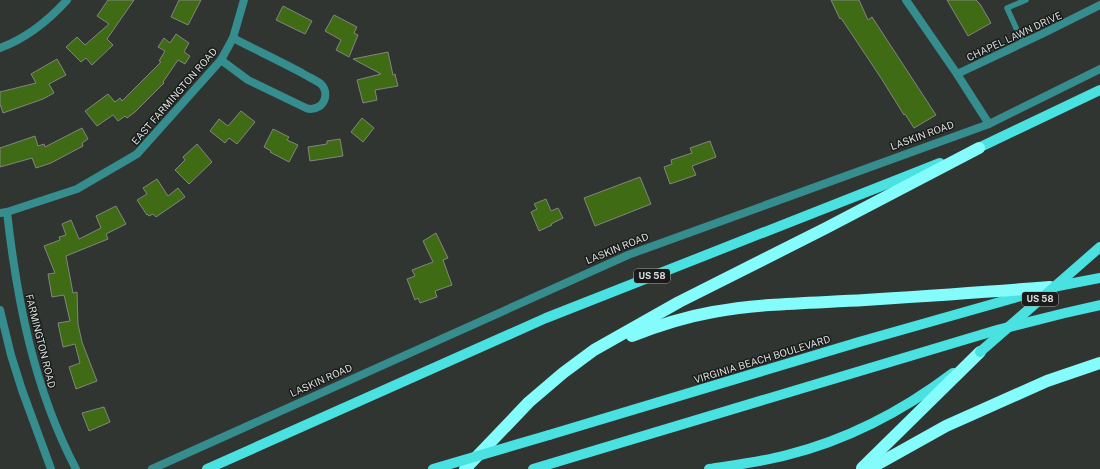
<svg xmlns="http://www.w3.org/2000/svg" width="1100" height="469" viewBox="0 0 1100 469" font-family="'Public Sans',sans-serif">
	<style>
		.building { fill: #406b15; stroke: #828580 }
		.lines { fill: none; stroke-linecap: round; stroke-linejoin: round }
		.lane { stroke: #368d8d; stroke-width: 5.5 }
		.street { stroke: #368d8d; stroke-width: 8 }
		.primary { stroke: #4ae1e1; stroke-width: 10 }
		.highway { stroke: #83fcfb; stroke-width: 12 }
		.primary-bridge { stroke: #4ae1e1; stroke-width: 10 }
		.labels { text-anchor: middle; stroke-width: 3; stroke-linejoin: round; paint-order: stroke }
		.shield { fill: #191c1b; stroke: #a1a4a3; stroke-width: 1 }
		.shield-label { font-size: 9px; font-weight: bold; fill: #dbdedd }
		.street-label { font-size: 10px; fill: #dbdedd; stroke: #191c1b }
	</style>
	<rect width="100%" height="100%" fill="#303532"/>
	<g class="building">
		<polygon points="108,0 134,0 107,39 113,45 92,65 86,58 81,62 66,47 77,37 85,45 109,24 97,16"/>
		<polygon points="179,0 201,0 188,25 171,17"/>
		<polygon points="831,0 859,0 868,20 872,17 936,115 914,128 905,114 904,115 881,78 841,18 840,19"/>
		<polygon points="947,0 976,0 980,4 991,23 968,36"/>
		<polygon points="283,6 312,21 305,34 276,20"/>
		<polygon points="334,15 357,27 354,33 358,35 349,57 336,50 341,40 325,31"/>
		<polygon points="176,34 189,43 184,52 190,56 185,64 178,60 163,82 164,83 135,112 127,118 125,116 118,121 113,115 97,126 85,111 108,94 115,102 120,98 122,101 161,62 159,61 165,51 158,47 164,38 170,43"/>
		<polygon points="388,52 393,75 395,74 398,86 375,90 377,100 363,103 357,80 381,74 353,59"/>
		<polygon points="57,59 66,75 49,84 54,93 43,99 3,113 0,104 0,92 36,83 31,74"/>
		<polygon points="241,111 255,122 237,144 229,138 225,143 210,131 219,119 228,126"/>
		<polygon points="362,118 374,128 363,142 351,132"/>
		<polygon points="82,128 88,139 82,143 83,146 51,163 36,168 32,158 0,167 0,148 35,136 38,146 44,144 45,147"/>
		<polygon points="273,129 289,137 287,140 298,145 289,162 270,152 271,151 264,147"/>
		<polygon points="340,139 343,156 310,161 308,147 327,144 327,141"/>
		<polygon points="710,141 716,157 692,166 696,175 670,184 664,167 672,164 671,160 692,153 690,148"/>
		<polygon points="197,144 212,162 189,184 175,170 185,160 183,157"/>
		<polygon points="640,177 651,204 595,226 584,198"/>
		<polygon points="157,179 168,196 178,188 185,197 156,217 153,214 149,216 147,214 147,215 137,200 147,194 143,188"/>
		<polygon points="546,199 551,211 558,208 563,218 551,224 552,225 539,231 531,212 537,209 534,204"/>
		<polygon points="116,206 126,224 106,234 108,239 66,256 73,293 77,292 78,324 82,342 97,381 76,389 69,367 80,363 75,344 63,347 58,323 70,321 64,295 52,297 48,274 55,273 44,246 60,240 59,237 66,235 62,224 71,220 79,239 101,228 96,216"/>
		<polygon points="436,233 448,258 443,260 452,285 435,291 437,297 420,303 418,298 415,300 407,279 415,276 412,270 433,262 423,241"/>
		<polygon points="104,407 110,422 89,431 82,413"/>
	</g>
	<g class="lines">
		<polyline class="lane" points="1023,43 1007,8 1026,0"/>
		<g class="street">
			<polyline points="906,0 957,74 989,124"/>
			<path d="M0 48C27 38 48 21 67 0"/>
			<path d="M221 60 248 80 306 108C311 110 315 109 320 106 327 100 327 90 321 84 316 80 308 77 302 73 280 61 256 50 233 38"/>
			<polyline points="957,74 1044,33 1100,5"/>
			<path d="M7 212C17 301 34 389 76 469"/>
			<polyline points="0,213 7,212 77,189 137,154 221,60 233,38 244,0"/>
			<polyline points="0,310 11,355 22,390 51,469"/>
			<polyline points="152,469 628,255 989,124 1100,69"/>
		</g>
		<g class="primary">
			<polyline points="972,151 1100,90"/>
			<polyline points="1053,287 1100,278"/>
			<polyline points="549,435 859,342 1035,292"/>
			<polyline points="207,469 546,318 940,163"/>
			<polyline points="533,469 997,330 1065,313 1100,305"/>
			<path d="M709 469C735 465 761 462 787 455 847 440 904 410 953 373"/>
		</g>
		<g class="highway">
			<path d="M632 336C659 325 685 317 713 312 763 303 815 303 865 300 927 296 988 292 1050 287"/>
			<polyline points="862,468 980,352"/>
			<polyline points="465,469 529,402 563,373 594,350 679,302 826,228 979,148"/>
			<polyline points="869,469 946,426 1047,381 1100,363"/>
		</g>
		<g class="primary-bridge">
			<polyline points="980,352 1100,247"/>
			<polyline points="433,469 549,435"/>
		</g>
	</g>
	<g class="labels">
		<g class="shield">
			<rect x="634" y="269" width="36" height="14" rx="3"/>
			<rect x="1022" y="292" width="36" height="14" rx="3"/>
		</g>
		<g class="shield-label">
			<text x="652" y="279">US 58</text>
			<text x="1040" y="302">US 58</text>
		</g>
		<g class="street-label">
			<text transform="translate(1014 36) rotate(-25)" y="4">CHAPEL LAWN DRIVE</text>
			<text transform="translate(174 96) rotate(-49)" y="4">EAST FARMINGTON ROAD</text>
			<text transform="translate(922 135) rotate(-20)" y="4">LASKIN ROAD</text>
			<text transform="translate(617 248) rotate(-22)" y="4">LASKIN ROAD</text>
			<text transform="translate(41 341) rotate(76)" y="4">FARMINGTON ROAD</text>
			<text transform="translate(762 359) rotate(-17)" y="4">VIRGINIA BEACH BOULEVARD</text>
			<text transform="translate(321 380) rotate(-24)" y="4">LASKIN ROAD</text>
		</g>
	</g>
</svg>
